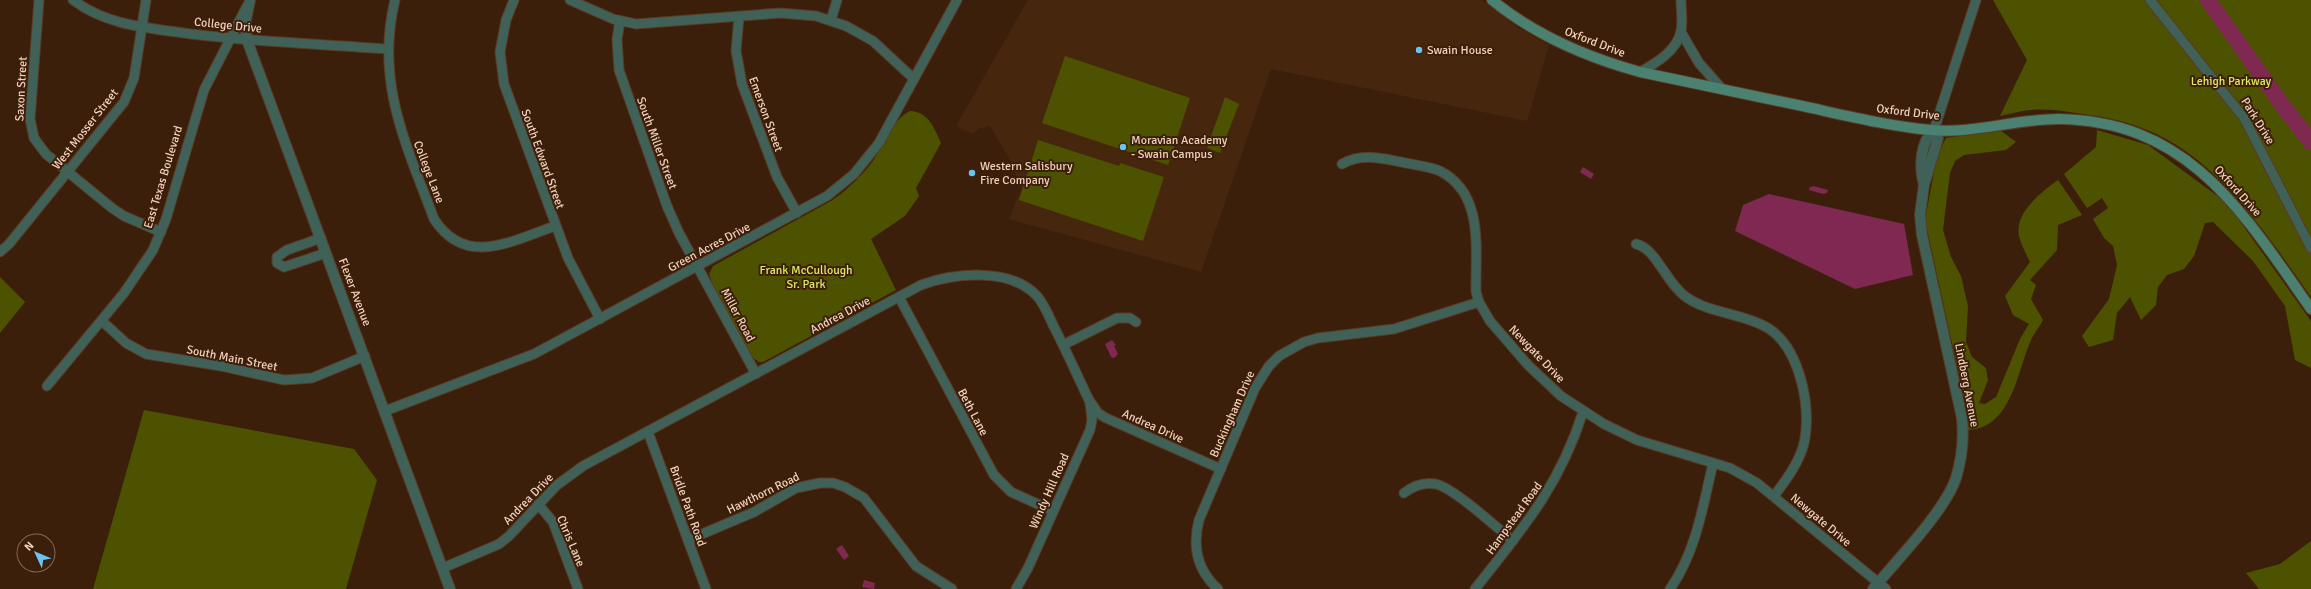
<svg xmlns="http://www.w3.org/2000/svg" width="2311" height="589" viewBox="0 0 2311 589" font-family="Signika,sans-serif">
	<style>
		.built { fill: #47260e }
		.green { fill: #4d5200 }
		.water { fill: #7e2852 }
		.lines { fill: none; stroke-linecap: round; stroke-linejoin: round }
		.river { stroke: #7e2852; stroke-width: 16 }
		.minor-casing { stroke: #593b26; stroke-width: 11 }
		.tertiary-casing { stroke: #593b26; stroke-width: 12 }
		.secondary-casing { stroke: #593b26; stroke-width: 12 }
		.minor { stroke: #406157; stroke-width: 9 }
		.tertiary { stroke: #406157; stroke-width: 10 }
		.secondary { stroke: #4b8171; stroke-width: 10 }
		.poi-dot { fill: #6bc3f2; stroke: #3c1f0a; stroke-width: 1.5 }
		.labels { text-anchor: middle; stroke-width: 4; stroke-linejoin: round; paint-order: stroke }
		.street-label { font-size: 12px; fill: #f1d0bc; stroke: #3c1f0a }
		.poi-label { font-size: 12px; fill: #f1d0bc; stroke: #3c1f0a; text-anchor: start }
		.park-label { font-size: 12px; fill: #deea65; stroke: #3c1f0a }
	</style>
	<rect width="100%" height="100%" fill="#3c1f0a"/>
	<polygon class="built" points="1028,0 1482,0 1517,27 1549,45 1527,121 1271,69 1201,272 1009,219 1021,189 1010,160 990,126 980,128 973,134 956,126"/>
	<g class="green">
		<path d="M1993 0H2311V297C2273 243 2225 170 2166 139 2142 126 2115 118 2088 115 2070 112 2049 108 2030 110 2020 111 2010 114 2000 116L2027 60Z"/>
		<polygon points="1065,56 1190,98 1168,165 1042,123"/>
		<polygon points="1225,97 1239,104 1220,153 1207,148"/>
		<path d="M910 111C929 112 934 128 941 143L916 188 919 196 905 216 871 239 896 290 763 362H759L752 357 713 285 709 274 713 266 831 201C846 191 858 179 870 165 883 148 890 121 910 111Z"/>
		<path d="M2000 130 2016 142 2006 150 1964 155 1955 161 1950 173 1943 230 1951 257 1961 276 1968 306 1966 342 1972 357 1986 368 1988 380 1979 403 1985 404 1996 397 2020 339 2029 324 2013 315 2005 296 2030 262C2026 254 2021 244 2019 236 2014 212 2042 192 2058 180L2082 215 2058 225 2057 250 2030 280 2036 285 2031 299 2043 320C2040 326 2035 332 2032 338 2017 369 2013 428 1968 430L1959 375 1925 220 1934 172 1939 152 1946 138Z"/>
		<polygon points="2097,130 2148,145 2227,203 2311,321 2311,368 2295,360 2285,306 2253,261 2213,222 2205,223 2194,256 2184,269 2167,275 2158,287 2156,305 2141,320 2130,297 2117,313 2113,340 2089,347 2082,336 2109,299 2117,265 2113,246 2104,238 2093,219 2108,208 2102,198 2087,208 2064,174 2096,147"/>
		<polygon points="1038,140 1119,166 1120,163 1164,177 1143,241 1019,200"/>
		<polygon points="0,277 25,302 0,333"/>
		<polygon points="144,410 354,449 377,480 346,589 93,589"/>
		<polygon points="2311,541 2311,589 2259,589 2246,573 2280,564"/>
	</g>
	<g class="water">
		<polygon points="1583,167 1594,174 1591,179 1580,172"/>
		<polygon points="1814,186 1828,190 1827,193 1823,194 1809,190 1810,187"/>
		<polygon points="1769,194 1904,224 1913,275 1855,289 1735,231 1743,205"/>
		<polygon points="1112,340 1116,345 1114,346 1118,354 1114,358 1111,357 1105,344"/>
		<polygon points="842,545 849,556 844,560 836,549"/>
		<polygon points="864,580 875,583 874,589 862,587"/>
	</g>
	<g class="lines">
		<polyline class="river" points="2208,0 2283,106 2311,142"/>
		<g class="minor-casing">
			<g id="minor">
				<polyline points="39,0 30,119 34,138 46,154 112,208 124,216 161,232"/>
				<path d="M73 0C107 26 150 28 191 34 256 42 322 44 388 49"/>
				<path d="M395 0C375 82 406 144 434 219 466 268 511 241 555 226"/>
				<polyline points="514,0 506,20 500,52 504,84 568,258 600,319"/>
				<polyline points="570,0 613,19 636,24 780,13 816,16 846,26 873,41 914,79"/>
				<polyline points="2150,0 2244,118 2311,248"/>
				<polyline points="739,17 736,51 742,84 777,177 797,213"/>
				<polyline points="831,20 837,0"/>
				<polyline points="620,21 617,39 619,70 667,206 679,233 756,374"/>
				<polyline points="1681,32 1699,63 1722,89"/>
				<path d="M1640 72C1656 63 1677 51 1681 31 1683 22 1681 10 1681 0"/>
				<polyline points="1934,130 1976,0"/>
				<path d="M1342 164C1362 153 1380 158 1401 162 1414 165 1428 166 1440 171 1485 194 1475 250 1476 292L1479 302 1490 321 1528 365 1561 396 1604 424 1637 440 1730 468 1757 483 1886 589"/>
				<polyline points="321,238 287,250 277,257 277,263 284,267 326,253"/>
				<path d="M1636 244C1656 248 1666 283 1686 297 1710 314 1743 313 1768 328 1801 349 1813 412 1803 447 1797 466 1785 481 1774 496"/>
				<polyline points="0,252 9,244 124,102 134,78 146,0"/>
				<polyline points="899,297 994,475 1011,492 1053,511"/>
				<polyline points="102,321 126,343 146,354 221,366 284,380 312,378 365,356"/>
				<polyline points="1063,345 1117,318 1130,318 1136,322"/>
				<polyline points="47,386 124,293 153,250 166,219 204,90 247,6"/>
				<polyline points="385,411 534,354 827,196 854,174 879,143 957,0"/>
				<polyline points="648,432 706,589"/>
				<path d="M1404 493C1413 486 1424 482 1436 484 1455 489 1496 527 1513 541"/>
				<polyline points="538,504 553,522 578,589"/>
				<polyline points="688,540 754,512 796,488 820,483 833,483 845,487 864,498 916,566 952,589"/>
				<path d="M443 568 499 544 509 536 557 485 583 466 921 285C954 273 1010 267 1037 296 1044 304 1049 316 1053 325 1066 350 1077 375 1089 400L1098 413 1106 418 1221 469"/>
				<polyline points="1016,589 1028,568 1090,430 1092,420 1090,403"/>
				<path d="M1218 589C1197 570 1192 547 1199 520L1255 388 1269 366 1279 356 1304 342 1318 338 1394 329 1479 302"/>
				<path d="M1475 589C1523 528 1559 487 1583 412"/>
				<path d="M1670 589C1696 552 1703 506 1713 463"/>
			</g>
		</g>
		<g class="tertiary-casing">
			<g id="tertiary">
				<polyline points="250,0 245,24 247,40 450,589"/>
				<path d="M1934 130 1938 138 1924 185C1919 167 1920 142 1934 130Z"/>
				<path d="M1873 589C1896 561 1945 511 1956 478 1962 458 1964 438 1962 418L1922 235 1920 215 1924 185"/>
			</g>
		</g>
		<g class="secondary-casing">
			<path id="secondary" d="M1492 0C1536 36 1586 57 1640 72 1696 84 1751 95 1807 107 1848 116 1889 126 1931 130 1973 134 2016 119 2059 119 2190 121 2244 214 2311 309"/>
		</g>
		<use href="#minor" class="minor"/>
		<use href="#tertiary" class="tertiary"/>
		<use href="#secondary" class="secondary"/>
	</g>
	<g class="poi-dot">
		<circle cx="1419" cy="50" r="4"/>
		<circle cx="1123" cy="147" r="4"/>
		<circle cx="972" cy="173" r="4"/>
	</g>
	<g class="labels">
		<g class="street-label">
			<text transform="translate(228 25) rotate(6)" y="4">College Drive</text>
			<text transform="translate(1595 42) rotate(21)" y="4">Oxford Drive</text>
			<text transform="translate(21 89) rotate(-87)" y="4">Saxon Street</text>
			<text transform="translate(1908 112) rotate(7)" y="4">Oxford Drive</text>
			<text transform="translate(766 114) rotate(70)" y="4">Emerson Street</text>
			<text transform="translate(2258 121) rotate(58)" y="4">Park Drive</text>
			<text transform="translate(85 129) rotate(-52)" y="4">West Mosser Street</text>
			<text transform="translate(657 143) rotate(70)" y="4">South Miller Street</text>
			<text transform="translate(543 159) rotate(70)" y="4">South Edward Street</text>
			<text transform="translate(429 172) rotate(69)" y="4">College Lane</text>
			<text transform="translate(163 177) rotate(-73)" y="4">East Texas Boulevard</text>
			<text transform="translate(2238 191) rotate(48)" y="4">Oxford Drive</text>
			<text transform="translate(709 247) rotate(-28)" y="4">Green Acres Drive</text>
			<text transform="translate(355 292) rotate(69)" y="4">Flexer Avenue</text>
			<text transform="translate(738 315) rotate(62)" y="4">Miller Road</text>
			<text transform="translate(840 315) rotate(-28)" y="4">Andrea Drive</text>
			<text transform="translate(1537 354) rotate(46)" y="4">Newgate Drive</text>
			<text transform="translate(232 358) rotate(11)" y="4">South Main Street</text>
			<text transform="translate(1967 385) rotate(79)" y="4">Lindberg Avenue</text>
			<text transform="translate(973 412) rotate(62)" y="4">Beth Lane</text>
			<text transform="translate(1232 414) rotate(-66)" y="4">Buckingham Drive</text>
			<text transform="translate(1153 426) rotate(24)" y="4">Andrea Drive</text>
			<text transform="translate(1049 491) rotate(-66)" y="4">Windy Hill Road</text>
			<text transform="translate(763 493) rotate(-26)" y="4">Hawthorn Road</text>
			<text transform="translate(528 499) rotate(-46)" y="4">Andrea Drive</text>
			<text transform="translate(688 506) rotate(70)" y="4">Bridle Path Road</text>
			<text transform="translate(1514 518) rotate(-54)" y="4">Hampstead Road</text>
			<text transform="translate(1821 520) rotate(40)" y="4">Newgate Drive</text>
			<text transform="translate(571 541) rotate(67)" y="4">Chris Lane</text>
		</g>
		<g class="poi-label">
			<text x="1427" y="54">Swain House</text>
			<text x="1131" y="144">Moravian Academy<tspan x="1131" dy="14">- Swain Campus</tspan></text>
			<text x="980" y="170">Western Salisbury<tspan x="980" dy="14">Fire Company</tspan></text>
		</g>
		<g class="park-label">
			<text x="2231" y="85">Lehigh Parkway</text>
			<text x="806" y="274">Frank McCullough<tspan x="806" dy="14">Sr. Park</tspan></text>
		</g>
	</g>
	<g transform="translate(36 553) rotate(314)"><circle r="19" fill="#3c1f0a" stroke="#846651"/>
	<path d="M0-3L7 15L0 10L-7 15Z" fill="#6bc3f2"/>
	<text y="-6" font-size="11" font-weight="bold" text-anchor="middle" fill="#f1d0bc">N</text>
	</g>
</svg>
